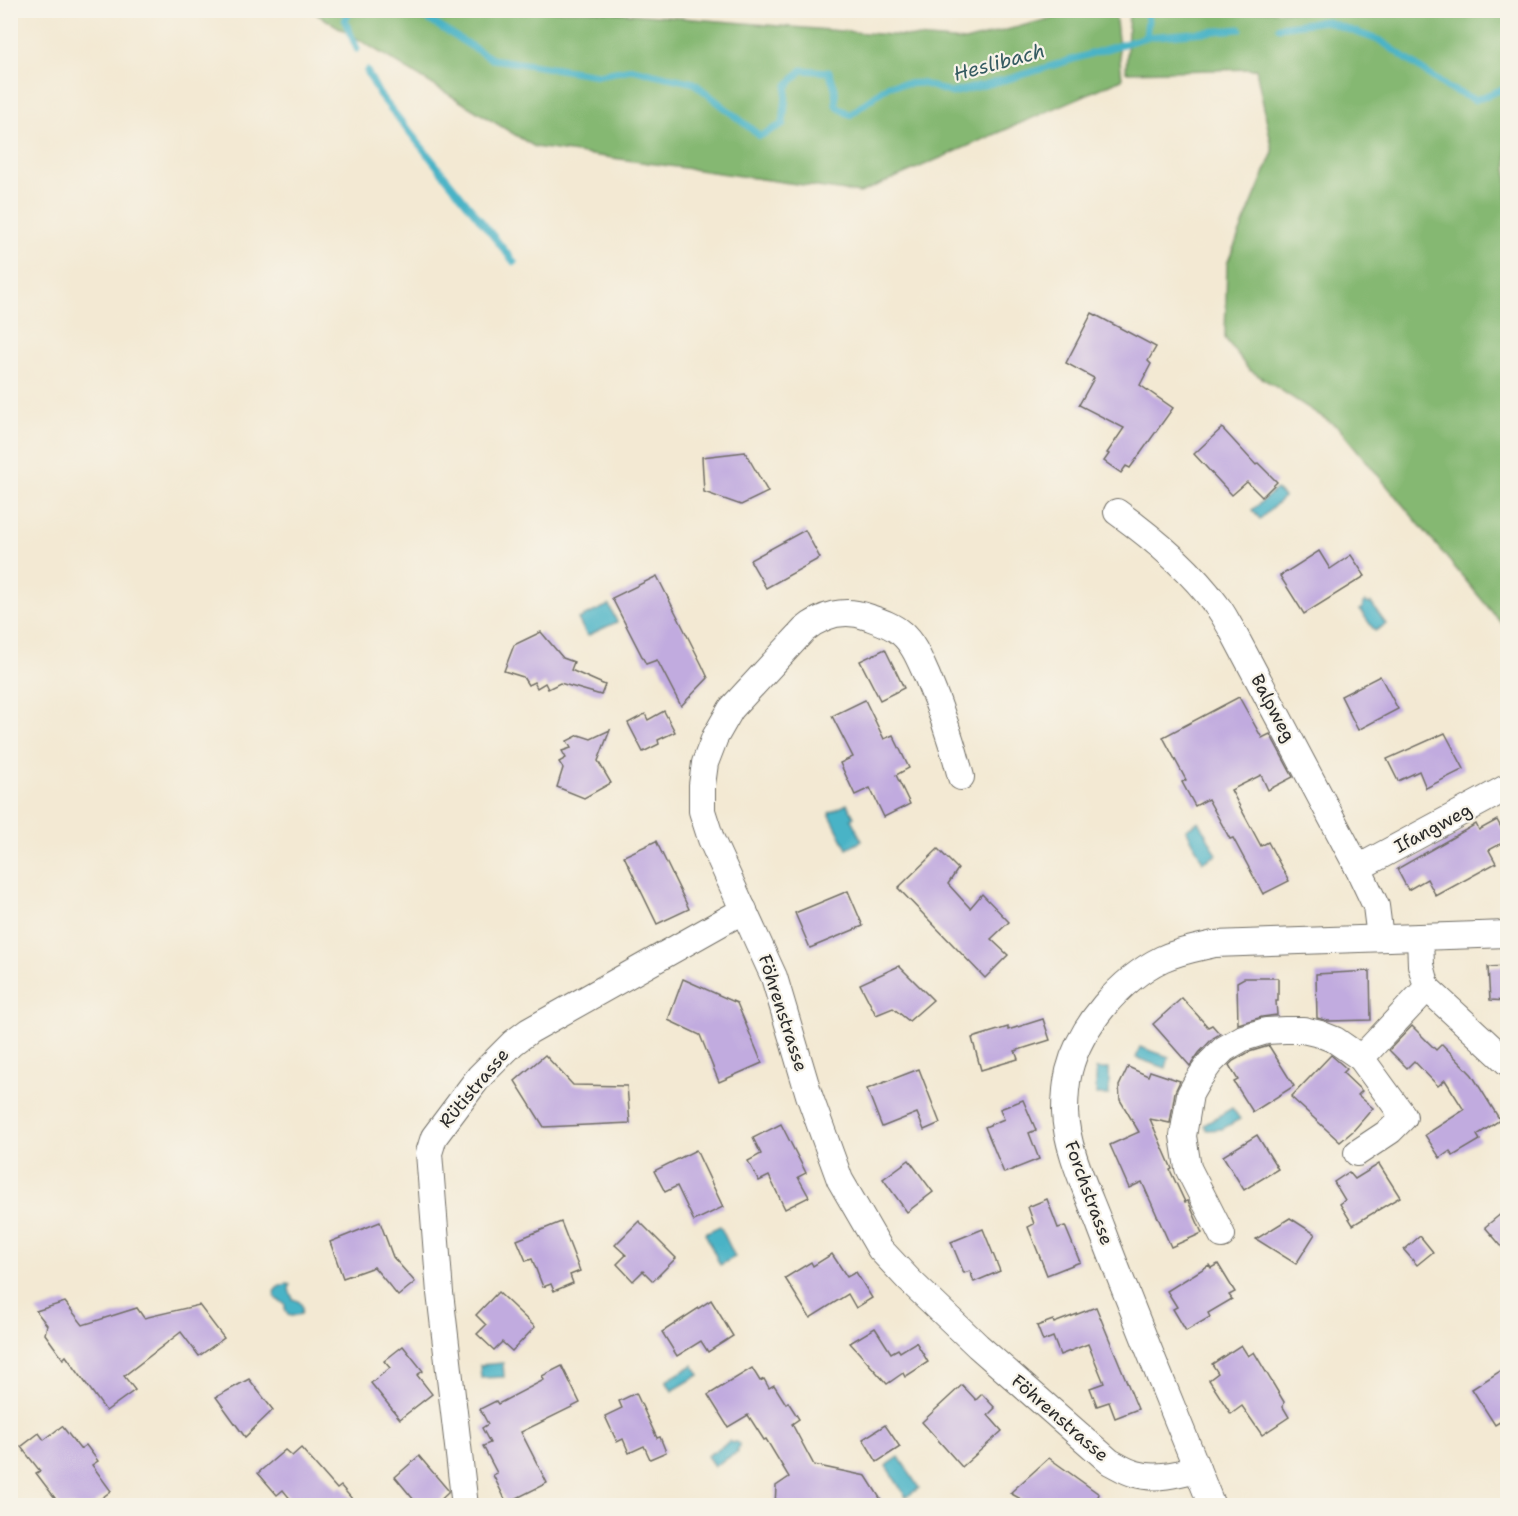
<svg xmlns="http://www.w3.org/2000/svg" width="1518" height="1516" viewBox="0 0 1518 1516" font-family="'Shantell Sans',sans-serif">
	<style>
		.forest { fill: #85b872; stroke: #58724e; stroke-width: 1.5 }
		.water { fill: #48b3c6; stroke: #3a6f78; stroke-width: 1.5 }
		.lines { fill: none; stroke-linecap: round; stroke-linejoin: round }
		.stream { stroke: #48b3c6; stroke-width: 7 }
		.building { fill: #c1abdf }
		.street-casing { stroke: #716e66; stroke-width: 28 }
		.street { stroke: #fff; stroke-width: 26 }
		.labels { text-anchor: middle; stroke-width: 4.5; stroke-linejoin: round; paint-order: stroke }
		.street-label { font-size: 18px; fill: #2b2b2b; stroke: #f7f3e8 }
		.water-label { font-size: 20px; font-style: italic; fill: #355b61; stroke: #f7f3e8 }
	</style>
	<rect width="100%" height="100%" fill="#f7f3e8"/>
	<filter id="ink" filterUnits="userSpaceOnUse"><feTurbulence type="fractalNoise" baseFrequency=".0167" numOctaves="2"/><feDisplacementMap in="SourceGraphic" scale="12" xChannelSelector="R" yChannelSelector="G"/><feConvolveMatrix kernelMatrix="1 2 1 2 8 2 1 2 1" color-interpolation-filters="sRGB"/></filter>
	<filter id="wash" filterUnits="userSpaceOnUse"><feTurbulence type="fractalNoise" baseFrequency=".008" numOctaves="4" result="noise"/><feDisplacementMap in="SourceGraphic" scale="24" xChannelSelector="R" yChannelSelector="G"/><feGaussianBlur stdDeviation="1.35" result="paint"/><feColorMatrix in="noise" values="0 0 0 0 0 0 0 0 0 0 0 0 0 0 0 0 0 1.4 0 .05"/><feComposite in="paint" operator="in"/></filter>
	<g filter="url(#wash)">
		<rect width="100%" height="100%" fill="#f3e9d3"/>
		<g class="forest">
			<polygon points="312,11 595,11 965,41 1079,11 1115,11 1122,79 860,193 535,147"/>
			<polygon points="1129,11 1507,11 1507,630 1338,427 1248,369 1225,338 1227,264 1273,152 1256,69 1126,72"/>
		</g>
		<g class="water">
			<polygon points="1276,489 1284,497 1260,519 1252,510"/>
			<polygon points="1365,602 1370,604 1371,603 1386,624 1375,631 1360,610 1362,609 1363,603"/>
			<polygon points="609,605 617,622 587,636 578,619"/>
			<polygon points="847,804 854,817 851,819 862,841 847,849 829,813"/>
			<polygon points="1199,821 1217,855 1203,862 1186,829"/>
			<polygon points="1140,1047 1169,1057 1166,1068 1136,1058"/>
			<rect x="1096" y="1069" width="13" height="26"/>
			<polygon points="1232,1108 1240,1119 1222,1129 1207,1130 1204,1125"/>
			<polygon points="720,1226 735,1257 720,1265 705,1233"/>
			<path d="M288 1284 290 1285 289 1290 293 1299C301 1301 304 1306 301 1314L292 1316 288 1315 285 1308V1304C283 1302 279 1302 277 1299 269 1290 280 1285 288 1284Z"/>
			<polygon points="503,1363 504,1377 481,1378 480,1365"/>
			<polygon points="693,1365 699,1375 672,1391 666,1381"/>
			<polygon points="730,1441 732,1443 736,1442 739,1444 739,1447 737,1450 738,1452 714,1466 707,1456"/>
			<polygon points="899,1457 919,1488 906,1497 886,1466"/>
		</g>
		<g class="lines">
			<g class="stream">
				<polyline points="350,10 345,21 357,49"/>
				<polyline points="417,10 424,17 492,59 598,75 632,69 694,83 760,136 783,124 787,86 802,70 829,72 835,88 836,106 850,115 889,85 921,83 952,93 1012,78 1146,37 1240,29"/>
				<polyline points="1146,10 1148,20 1146,37"/>
				<polyline points="1279,27 1325,21 1381,41 1448,88 1475,100 1508,87"/>
				<polyline points="367,71 379,94 514,262"/>
			</g>
		</g>
		<g id="blocks">
			<g class="building">
				<polygon points="1092,313 1156,347 1148,361 1151,364 1140,385 1173,408 1130,468 1126,466 1121,473 1104,461 1109,454 1107,453 1124,428 1079,405 1094,378 1066,363"/>
				<polygon points="1222,428 1256,465 1258,463 1277,482 1262,497 1247,482 1232,495 1194,454"/>
				<polygon points="745,452 768,492 741,505 704,492 702,457"/>
				<polygon points="805,530 820,558 766,588 750,560"/>
				<polygon points="1319,551 1330,569 1351,555 1365,576 1304,614 1280,576"/>
				<polygon points="657,576 702,665 708,678 681,706 657,660 646,664 612,598"/>
				<polygon points="541,632 563,658 574,662 571,670 605,685 601,695 560,683 548,689 545,683 537,688 534,682 528,685 523,677 504,671 514,645"/>
				<polygon points="885,649 904,688 880,700 860,661"/>
				<polygon points="1380,676 1398,709 1358,730 1341,696"/>
				<polygon points="1239,697 1262,738 1270,734 1293,777 1268,790 1261,775 1231,790 1261,846 1268,842 1289,881 1263,894 1233,838 1230,839 1208,799 1195,806 1182,782 1186,780 1163,737"/>
				<polygon points="865,700 884,739 893,735 909,768 896,775 910,804 884,817 870,788 855,795 840,763 853,757 832,716"/>
				<polygon points="664,711 675,732 658,740 659,744 643,752 628,723 645,714 648,720"/>
				<polygon points="610,730 598,761 611,783 584,798 557,787 563,768 559,762 566,758 562,751 571,748 567,741 579,735 591,739"/>
				<polygon points="1445,733 1464,769 1426,788 1419,771 1398,781 1387,759"/>
				<polygon points="1497,820 1508,840 1489,850 1496,863 1436,896 1427,879 1408,890 1397,869 1476,824 1479,830"/>
				<polygon points="656,841 689,909 657,924 624,856"/>
				<polygon points="938,849 958,869 948,884 970,908 982,894 1009,922 991,939 1008,955 985,978 898,888"/>
				<polygon points="848,891 863,926 810,948 795,913"/>
				<polygon points="899,966 933,1000 909,1021 893,1008 876,1015 860,984"/>
				<polygon points="1508,966 1508,1001 1490,1000 1488,967"/>
				<polygon points="1370,971 1371,1020 1328,1021 1317,1018 1316,974"/>
				<polygon points="1244,978 1278,978 1278,1001 1276,1001 1277,1015 1262,1017 1238,1024 1237,982"/>
				<polygon points="683,979 737,1003 762,1063 719,1082 700,1035 668,1020"/>
				<polygon points="1182,998 1208,1027 1212,1025 1220,1034 1213,1038 1199,1053 1190,1066 1153,1024"/>
				<polygon points="1043,1019 1050,1040 1015,1051 1018,1059 981,1070 972,1038 1008,1027 1008,1030"/>
				<polygon points="1412,1026 1436,1050 1442,1044 1472,1075 1500,1120 1477,1135 1480,1140 1453,1156 1450,1151 1440,1158 1425,1135 1464,1110 1445,1080 1438,1086 1414,1061 1407,1068 1389,1050"/>
				<polygon points="1269,1046 1294,1086 1253,1112 1234,1082 1238,1080 1229,1065 1233,1061 1249,1052"/>
				<polygon points="545,1055 573,1085 627,1086 630,1123 544,1127 515,1081"/>
				<polygon points="1331,1055 1347,1069 1343,1073 1362,1091 1358,1095 1373,1108 1353,1131 1340,1142 1291,1097"/>
				<polygon points="1128,1067 1148,1076 1150,1071 1180,1081 1175,1092 1170,1123 1150,1119 1172,1169 1170,1170 1185,1202 1188,1201 1202,1233 1171,1247 1142,1182 1129,1188 1110,1145 1139,1132 1120,1100 1119,1086"/>
				<polygon points="919,1069 940,1123 924,1130 917,1113 882,1127 867,1089"/>
				<polygon points="1023,1100 1036,1130 1029,1133 1039,1159 1004,1173 985,1127 1004,1119 1000,1109"/>
				<polygon points="781,1124 806,1173 798,1177 809,1197 785,1209 769,1176 759,1181 748,1161 761,1154 753,1138"/>
				<polygon points="1257,1135 1278,1169 1244,1190 1223,1156"/>
				<polygon points="696,1150 723,1207 694,1221 677,1186 665,1192 654,1171"/>
				<polygon points="909,1160 933,1192 907,1212 883,1179"/>
				<polygon points="1379,1164 1400,1197 1353,1225 1340,1204 1345,1200 1334,1182 1349,1172 1355,1179"/>
				<polygon points="1047,1199 1058,1228 1065,1226 1080,1262 1047,1275 1028,1227 1034,1224 1028,1207"/>
				<polygon points="1508,1208 1508,1254 1485,1227"/>
				<polygon points="1290,1218 1315,1234 1296,1264 1256,1239"/>
				<polygon points="639,1221 676,1258 653,1281 643,1271 633,1281 617,1264 626,1255 615,1245"/>
				<polygon points="380,1222 393,1257 415,1282 398,1296 374,1267 343,1278 330,1242"/>
				<polygon points="561,1222 580,1271 570,1275 573,1283 554,1291 551,1284 543,1287 532,1259 526,1261 517,1240"/>
				<polygon points="983,1229 1000,1271 974,1282 970,1271 964,1273 951,1242"/>
				<polygon points="1420,1236 1433,1252 1417,1265 1404,1250"/>
				<polygon points="832,1254 847,1277 856,1272 872,1298 856,1308 848,1294 810,1318 785,1278 811,1262 813,1266"/>
				<polygon points="1218,1264 1235,1292 1229,1295 1232,1299 1208,1313 1210,1317 1186,1331 1173,1309 1177,1307 1167,1291 1209,1265 1211,1268"/>
				<polygon points="498,1292 535,1327 512,1351 502,1342 494,1350 477,1334 486,1325 476,1315"/>
				<polygon points="711,1300 733,1336 708,1352 701,1341 677,1356 662,1332"/>
				<polygon points="65,1302 83,1325 137,1308 144,1318 199,1305 224,1338 199,1356 181,1332 124,1376 135,1390 106,1411 66,1356 63,1359 45,1334 47,1325 36,1311"/>
				<polygon points="1096,1307 1138,1409 1115,1418 1109,1402 1097,1406 1090,1388 1104,1383 1088,1344 1060,1355 1053,1337 1043,1341 1037,1326 1053,1320 1054,1323"/>
				<polygon points="875,1328 891,1353 898,1349 900,1352 916,1342 928,1362 905,1377 903,1373 887,1384 850,1343"/>
				<polygon points="1241,1345 1248,1356 1254,1352 1284,1402 1283,1407 1289,1417 1262,1435 1242,1406 1231,1414 1209,1380 1218,1373 1212,1364"/>
				<polygon points="403,1346 423,1371 417,1375 432,1394 400,1419 371,1383 390,1368 384,1361"/>
				<polygon points="562,1366 580,1403 521,1432 547,1483 507,1503 493,1475 497,1473 483,1446 490,1443 482,1428 488,1424 480,1409 496,1401 498,1404 544,1380 542,1376"/>
				<polygon points="1508,1366 1508,1417 1495,1425 1472,1389"/>
				<polygon points="752,1368 760,1381 764,1379 769,1388 774,1385 786,1404 788,1402 799,1419 792,1424 814,1465 866,1476 885,1506 831,1506 818,1502 813,1506 775,1506 776,1486 789,1477 766,1439 764,1440 748,1415 728,1427 708,1395"/>
				<polygon points="249,1379 273,1410 245,1437 216,1397"/>
				<polygon points="962,1385 976,1400 982,1394 995,1408 988,1415 1002,1431 962,1467 922,1422"/>
				<polygon points="636,1393 657,1438 660,1437 666,1452 650,1459 644,1446 629,1453 623,1439 617,1442 605,1416 622,1408 619,1401"/>
				<polygon points="885,1425 900,1447 877,1462 863,1439"/>
				<polygon points="62,1426 80,1449 86,1445 98,1461 92,1465 111,1491 91,1506 61,1506 36,1473 40,1471 21,1447 39,1433 44,1440"/>
				<polygon points="301,1448 337,1489 341,1486 358,1506 296,1506 283,1490 277,1495 258,1473 285,1450 292,1456"/>
				<polygon points="419,1456 448,1490 448,1493 434,1506 419,1506 395,1477"/>
				<polygon points="1049,1458 1099,1494 1094,1506 1033,1506 1010,1493"/>
			</g>
		</g>
	</g>
	<g filter="url(#ink)">
		<use href="#blocks" fill-opacity="0" stroke="#716e66" stroke-width="1.5"/>
		<g class="lines">
			<g class="street-casing">
				<g id="street">
					<path d="M1117 512C1153 538 1190 569 1217 606 1223 613 1227 622 1232 630L1358 868 1376 906 1380 938"/>
					<path d="M961 777C952 742 941 709 927 676 920 661 914 644 901 633 892 625 879 621 868 617 844 608 822 615 804 630L731 709 715 737 705 763 702 785V811L711 839 774 977 809 1095 840 1180 880 1249 909 1280 978 1346 1110 1462C1118 1466 1127 1472 1136 1474 1156 1480 1178 1474 1197 1469"/>
					<polyline points="1358,868 1508,787"/>
					<polyline points="1420,937 1421,965 1427,988 1508,1063"/>
					<polyline points="1357,1153 1390,1131 1404,1117 1361,1058"/>
					<polyline points="1222,1235 1188,1168 1183,1136 1190,1094 1198,1080 1210,1063 1224,1049 1243,1038 1266,1031 1285,1030 1303,1030 1320,1034 1335,1040 1361,1058 1427,988"/>
					<polyline points="465,1506 440,1293 429,1153 434,1137 479,1077 513,1043 529,1031 744,910"/>
					<path d="M1212 1506C1175 1413 1136 1321 1101 1228 1088 1193 1066 1149 1065 1112 1065 1098 1066 1084 1069 1071 1080 1026 1121 979 1162 959 1179 951 1197 948 1214 944L1508 934"/>
				</g>
			</g>
			<use href="#street" class="street"/>
		</g>
	</g>
	<g class="labels">
		<g class="street-label">
			<text transform="translate(1273 708) rotate(62)" y="6">Balpweg</text>
			<text transform="translate(1433 828) rotate(-28)" y="6">Ifangweg</text>
			<text transform="translate(783 1013) rotate(72)" y="6">Föhrenstrasse</text>
			<text transform="translate(474 1088) rotate(-50)" y="6">Rütistrasse</text>
			<text transform="translate(1089 1193) rotate(70)" y="6">Forchstrasse</text>
			<text transform="translate(1060 1418) rotate(41)" y="6">Föhrenstrasse</text>
		</g>
		<g class="water-label">
			<text transform="translate(999 62) rotate(-15)" y="7">Heslibach</text>
		</g>
	</g>
	<rect width="1518" height="1516" fill="none" stroke="#f7f3e8" stroke-width="36"/>
</svg>
